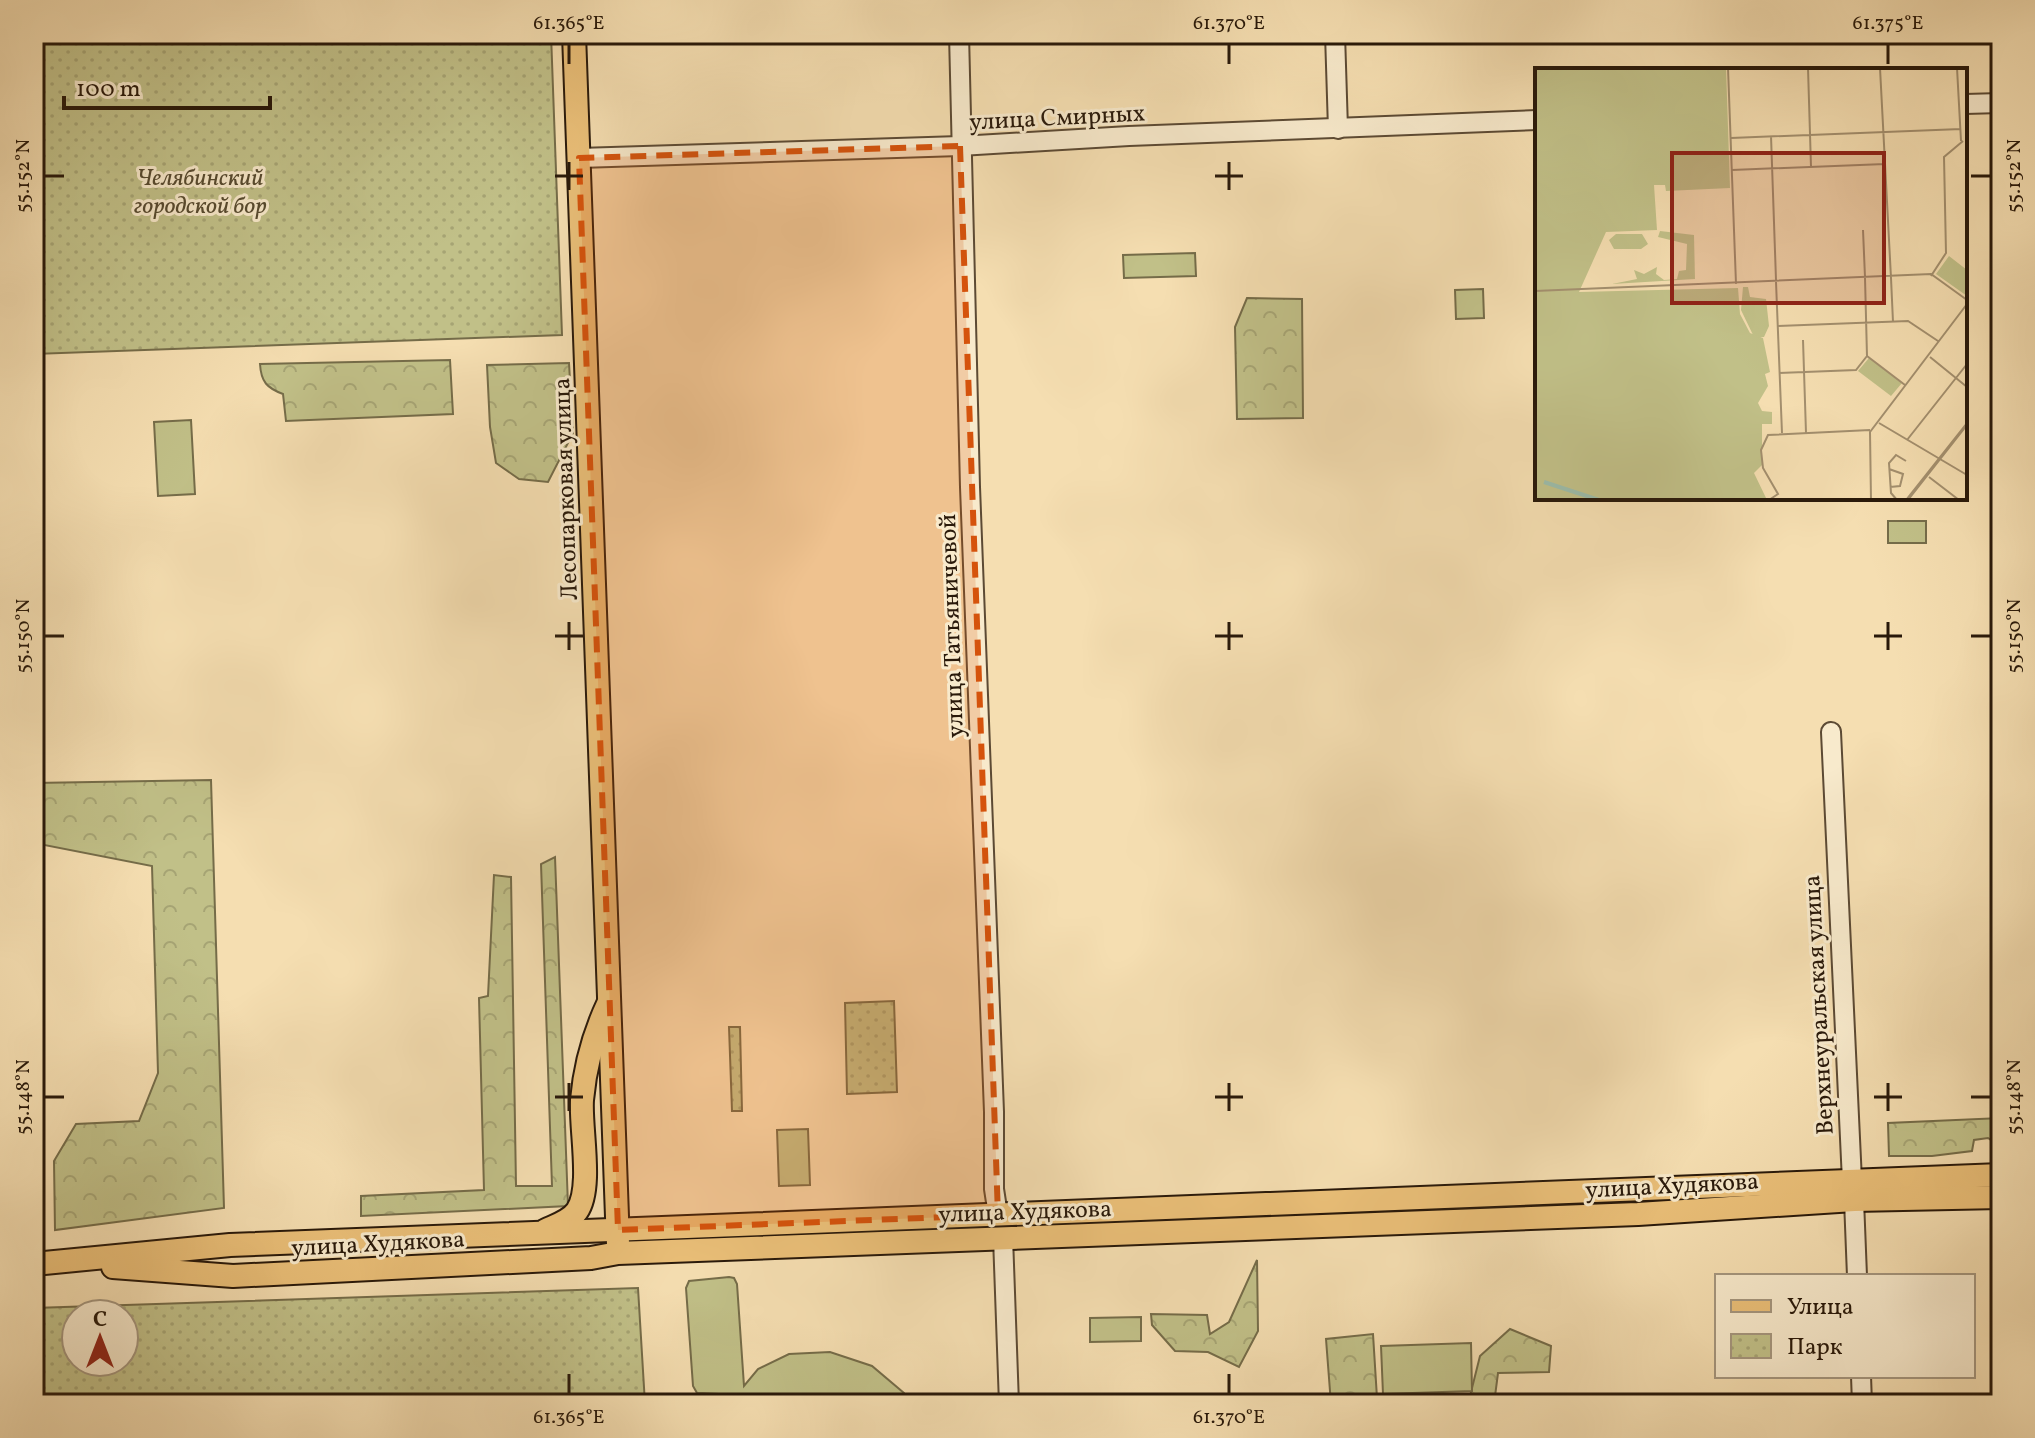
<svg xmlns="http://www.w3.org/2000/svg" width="2035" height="1438" viewBox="0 0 2035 1438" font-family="Vollkorn,serif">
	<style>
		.forest { fill: url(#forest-crowns); stroke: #756c49; stroke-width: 2 }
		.park { fill: url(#park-dots); stroke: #756c49; stroke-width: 2; fill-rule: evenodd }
		.pitch { fill: #c1c088; stroke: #756c49; stroke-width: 2 }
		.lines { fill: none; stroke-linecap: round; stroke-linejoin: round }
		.minor-casing { stroke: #5c4a34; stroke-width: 22 }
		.major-casing { stroke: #29190a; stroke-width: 26 }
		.minor { stroke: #f8eacc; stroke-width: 18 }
		.major { stroke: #eabf78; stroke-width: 22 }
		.marked { fill: #d5530c; fill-opacity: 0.2; stroke: #d5530c; stroke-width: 6; stroke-dasharray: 16 10; stroke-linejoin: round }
		.ticks { fill: none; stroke: #29190a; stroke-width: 3 }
		.labels { text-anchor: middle; stroke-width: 6; stroke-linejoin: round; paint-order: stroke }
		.street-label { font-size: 24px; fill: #29190a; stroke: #f8eacc }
		.park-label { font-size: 24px; font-style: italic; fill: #574b30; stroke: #f8eacc }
		.inset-river { fill: none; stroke: #9cbcaa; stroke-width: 4 }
		.inset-road { fill: none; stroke: #a38f6e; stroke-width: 2 }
		.view { fill: #8f2418; fill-opacity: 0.15; stroke: #8f2418; stroke-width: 4 }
		.inset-edge { fill: none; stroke: #29190a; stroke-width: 4 }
		.neatline { fill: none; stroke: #29190a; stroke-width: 3 }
		.ticks-label { font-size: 20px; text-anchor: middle; fill: #29190a }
	</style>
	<defs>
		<pattern id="forest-crowns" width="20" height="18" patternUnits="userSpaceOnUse" patternTransform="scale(2)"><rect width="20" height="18" fill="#c1c088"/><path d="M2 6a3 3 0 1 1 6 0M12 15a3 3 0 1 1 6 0" fill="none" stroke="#a6a474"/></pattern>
		<pattern id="park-dots" width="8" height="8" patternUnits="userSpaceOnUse" patternTransform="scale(2)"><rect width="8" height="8" fill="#c1c088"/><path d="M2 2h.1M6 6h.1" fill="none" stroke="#a6a474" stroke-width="1.8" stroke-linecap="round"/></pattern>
	</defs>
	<rect width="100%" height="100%" fill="#f5deb1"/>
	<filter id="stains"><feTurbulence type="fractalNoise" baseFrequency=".0025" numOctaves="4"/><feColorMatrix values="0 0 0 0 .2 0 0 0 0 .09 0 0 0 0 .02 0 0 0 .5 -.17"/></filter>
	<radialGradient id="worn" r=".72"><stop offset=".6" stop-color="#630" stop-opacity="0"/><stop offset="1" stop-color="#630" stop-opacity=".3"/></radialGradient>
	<g class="forest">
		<polygon points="1247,298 1302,299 1303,418 1237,419 1235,327"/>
		<path d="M450 360 453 414 286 421 283 394C267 388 261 382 260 364Z"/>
		<polygon points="569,363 573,433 548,482 519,479 496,463 490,427 487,365"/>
		<polygon points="211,780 224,1208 55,1230 54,1161 76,1124 139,1121 158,1073 152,866 34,843 34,783"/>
		<polygon points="555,857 568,1206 361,1216 361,1196 484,1190 479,998 488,996 494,875 511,877 516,1186 552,1186 541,864"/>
		<polygon points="2001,1118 2001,1144 1998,1145 1988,1138 1974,1140 1972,1151 1932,1156 1889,1156 1888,1123"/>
		<polygon points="1257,1260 1258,1331 1239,1367 1208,1352 1175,1351 1152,1325 1151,1314 1207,1315 1210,1334 1229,1322"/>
		<polygon points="1510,1329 1551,1346 1549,1372 1498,1373 1494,1404 1468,1404 1480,1356"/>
		<polygon points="1373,1334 1377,1398 1429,1404 1331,1404 1326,1339"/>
	</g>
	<g class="park">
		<polygon points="34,34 551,34 562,335 34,354"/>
		<polygon points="894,1001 897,1092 847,1094 845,1003"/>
		<polygon points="729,1027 740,1027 742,1111 732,1111"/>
		<path d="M638 1288 645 1404H34V1308ZM124 1314V1362H76V1314Z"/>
	</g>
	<g class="pitch">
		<polygon points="1195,253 1196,276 1124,278 1123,255"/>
		<polygon points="1483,289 1484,318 1456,319 1455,290"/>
		<polygon points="191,420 195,494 158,496 154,422"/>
		<rect x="1888" y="521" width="38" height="22"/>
		<polygon points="808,1129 810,1185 779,1186 777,1130"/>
		<polygon points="729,1277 734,1278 737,1284 744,1386 758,1369 789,1354 830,1352 872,1366 904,1393 905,1404 661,1404 719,1394 697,1393 693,1386 686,1288 689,1281"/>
		<polygon points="1141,1317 1141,1341 1090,1342 1090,1318"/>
		<polygon points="1471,1343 1472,1391 1383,1394 1381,1346"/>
	</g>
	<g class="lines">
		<g class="minor-casing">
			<g id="minor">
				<polyline points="959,34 970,487 994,1112 994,1189 998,1215"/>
				<polyline points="1335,34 1338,129"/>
				<polyline points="1965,104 2001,103"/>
				<polyline points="579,158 960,146 1129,136 1537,120"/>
				<polyline points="1831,732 1852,1181"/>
				<polyline points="1854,1200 1857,1276"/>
				<polyline points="1003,1237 1009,1404"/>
				<polyline points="1861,1376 1862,1404"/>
			</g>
		</g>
		<g class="major-casing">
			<g id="major">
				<polyline points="574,34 618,1244"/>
				<path d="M546 1230C557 1225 570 1221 577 1211 593 1188 580 1128 582 1100 585 1065 593 1036 608 1004"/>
				<polyline points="34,1264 230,1245 2001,1175"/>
				<polyline points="113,1267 233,1276 591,1258 618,1253 1638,1214 1854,1200 2001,1197"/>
			</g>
		</g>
		<use href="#minor" class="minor"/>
		<use href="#major" class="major"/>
	</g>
	<path class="marked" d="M960 146 998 1215 618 1230 579 158Z"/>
	<path class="ticks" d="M569 44V64M1229 44V64M1888 44V64M569 162V190M1229 162V190M44 176H64M555 176H583M1215 176H1243M1971 176H1991M569 622V650M1229 622V650M1888 622V650M44 636H64M555 636H583M1215 636H1243M1874 636H1902M1971 636H1991M569 1083V1111M1229 1083V1111M1888 1083V1111M44 1097H64M555 1097H583M1215 1097H1243M1874 1097H1902M1971 1097H1991M569 1374V1394M1229 1374V1394"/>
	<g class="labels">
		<g class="street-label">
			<text transform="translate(1057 117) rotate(-3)" y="8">улица Смирных</text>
			<text transform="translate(565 489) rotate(-92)" y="8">Лесопарковая улица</text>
			<text transform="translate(951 626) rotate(-92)" y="8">улица Татьяничевой</text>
			<text transform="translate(1818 1005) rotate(-93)" y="8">Верхнеуральская улица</text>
			<text transform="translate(1672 1185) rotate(-3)" y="8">улица Худякова</text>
			<text transform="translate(1025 1211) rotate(-2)" y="8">улица Худякова</text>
			<text transform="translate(378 1243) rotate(-3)" y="8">улица Худякова</text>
		</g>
		<g class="park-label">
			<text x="200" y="185">Челябинский<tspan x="200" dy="28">городской бор</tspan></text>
		</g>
	</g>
	<g transform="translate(1535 68)">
		<rect width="432" height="432" fill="#f5deb1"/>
		<path d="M125 163 159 167 160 211 77 216 102 211 99 202 109 206 122 199 121 206 129 212 142 211 144 203 151 202 152 176 123 169Z" fill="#c1c088"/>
		<path d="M0 0H191L195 120 131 123 130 117H119L122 162 71 164 44 224 203 220 205 246 215 265 228 270 235 304 230 306 233 318 223 335 227 343 237 344V356H227V397L219 405 232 432H0ZM414 188 432 202V228L401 206ZM334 290 367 315 356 328 323 303Z" fill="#c1c088"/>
		<path d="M81 166H107L113 176 106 181H79L74 172ZM208 219H213L215 229 231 231 234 258 229 269H219L206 242Z" fill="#c1c088"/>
		<path class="inset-river" d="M9 414 64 432"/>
		<path class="inset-road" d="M193 0 201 216M273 0 276 99M345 0 356 210M422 0 426 73M236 68 241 212M196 70 426 61M197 102 350 96M328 162 330 209M396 208 411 185 409 89 428 73M330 210 332 288 370 317M356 210 358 254M241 214 247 365M0 223 396 206 432 232M243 258 373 253 403 273M268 272 271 365M395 289 432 319M244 305 321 302 332 288M344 355 432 407M372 372 432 296M354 401 368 406 365 418 355 419M394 409 424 432M234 432 243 426 228 400 226 382 233 367 335 362M336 432 335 364 432 236M362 432 356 425 354 395 361 387 371 393M371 432 432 355M373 432 432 357"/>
		<path class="view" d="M137 85H349V235H137Z"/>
		<rect width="432" height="432" class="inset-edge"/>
	</g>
	<rect width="2035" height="1438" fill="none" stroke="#f5deb1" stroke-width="88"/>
	<rect x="1715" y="1274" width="260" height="104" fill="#f8eacc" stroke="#a5967e" stroke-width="2"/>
	<rect x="1731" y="1300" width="40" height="12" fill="#eabf78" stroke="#a5967e" stroke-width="2"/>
	<text x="1787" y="1314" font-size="24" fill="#29190a">Улица</text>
	<rect x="1731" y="1334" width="40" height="24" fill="url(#park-dots)" stroke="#a5967e" stroke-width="2"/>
	<text x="1787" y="1354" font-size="24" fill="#29190a">Парк</text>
	<g transform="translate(100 1338)"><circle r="38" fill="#f8eacc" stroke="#a5967e" stroke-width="2"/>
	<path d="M0-6L14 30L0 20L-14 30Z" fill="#8f2418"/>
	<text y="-12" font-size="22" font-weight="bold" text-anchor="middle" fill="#29190a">С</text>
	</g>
	<path d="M64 96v12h206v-12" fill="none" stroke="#29190a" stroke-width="4"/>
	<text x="76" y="96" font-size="24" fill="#29190a" stroke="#f8eacc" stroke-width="6" paint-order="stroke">100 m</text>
	<rect x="44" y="44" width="1947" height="1350" class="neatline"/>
	<g class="ticks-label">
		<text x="569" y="29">61.365°E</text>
		<text x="1229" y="29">61.370°E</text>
		<text x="1888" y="29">61.375°E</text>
		<text transform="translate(22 176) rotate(-90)" y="7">55.152°N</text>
		<text transform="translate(2013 176) rotate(-90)" y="7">55.152°N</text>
		<text transform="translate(22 636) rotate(-90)" y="7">55.150°N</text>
		<text transform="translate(2013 636) rotate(-90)" y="7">55.150°N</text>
		<text transform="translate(22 1097) rotate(-90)" y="7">55.148°N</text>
		<text transform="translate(2013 1097) rotate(-90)" y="7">55.148°N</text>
		<text x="569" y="1423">61.365°E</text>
		<text x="1229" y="1423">61.370°E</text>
	</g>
	<rect width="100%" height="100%" filter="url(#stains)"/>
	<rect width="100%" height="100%" fill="url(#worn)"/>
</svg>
